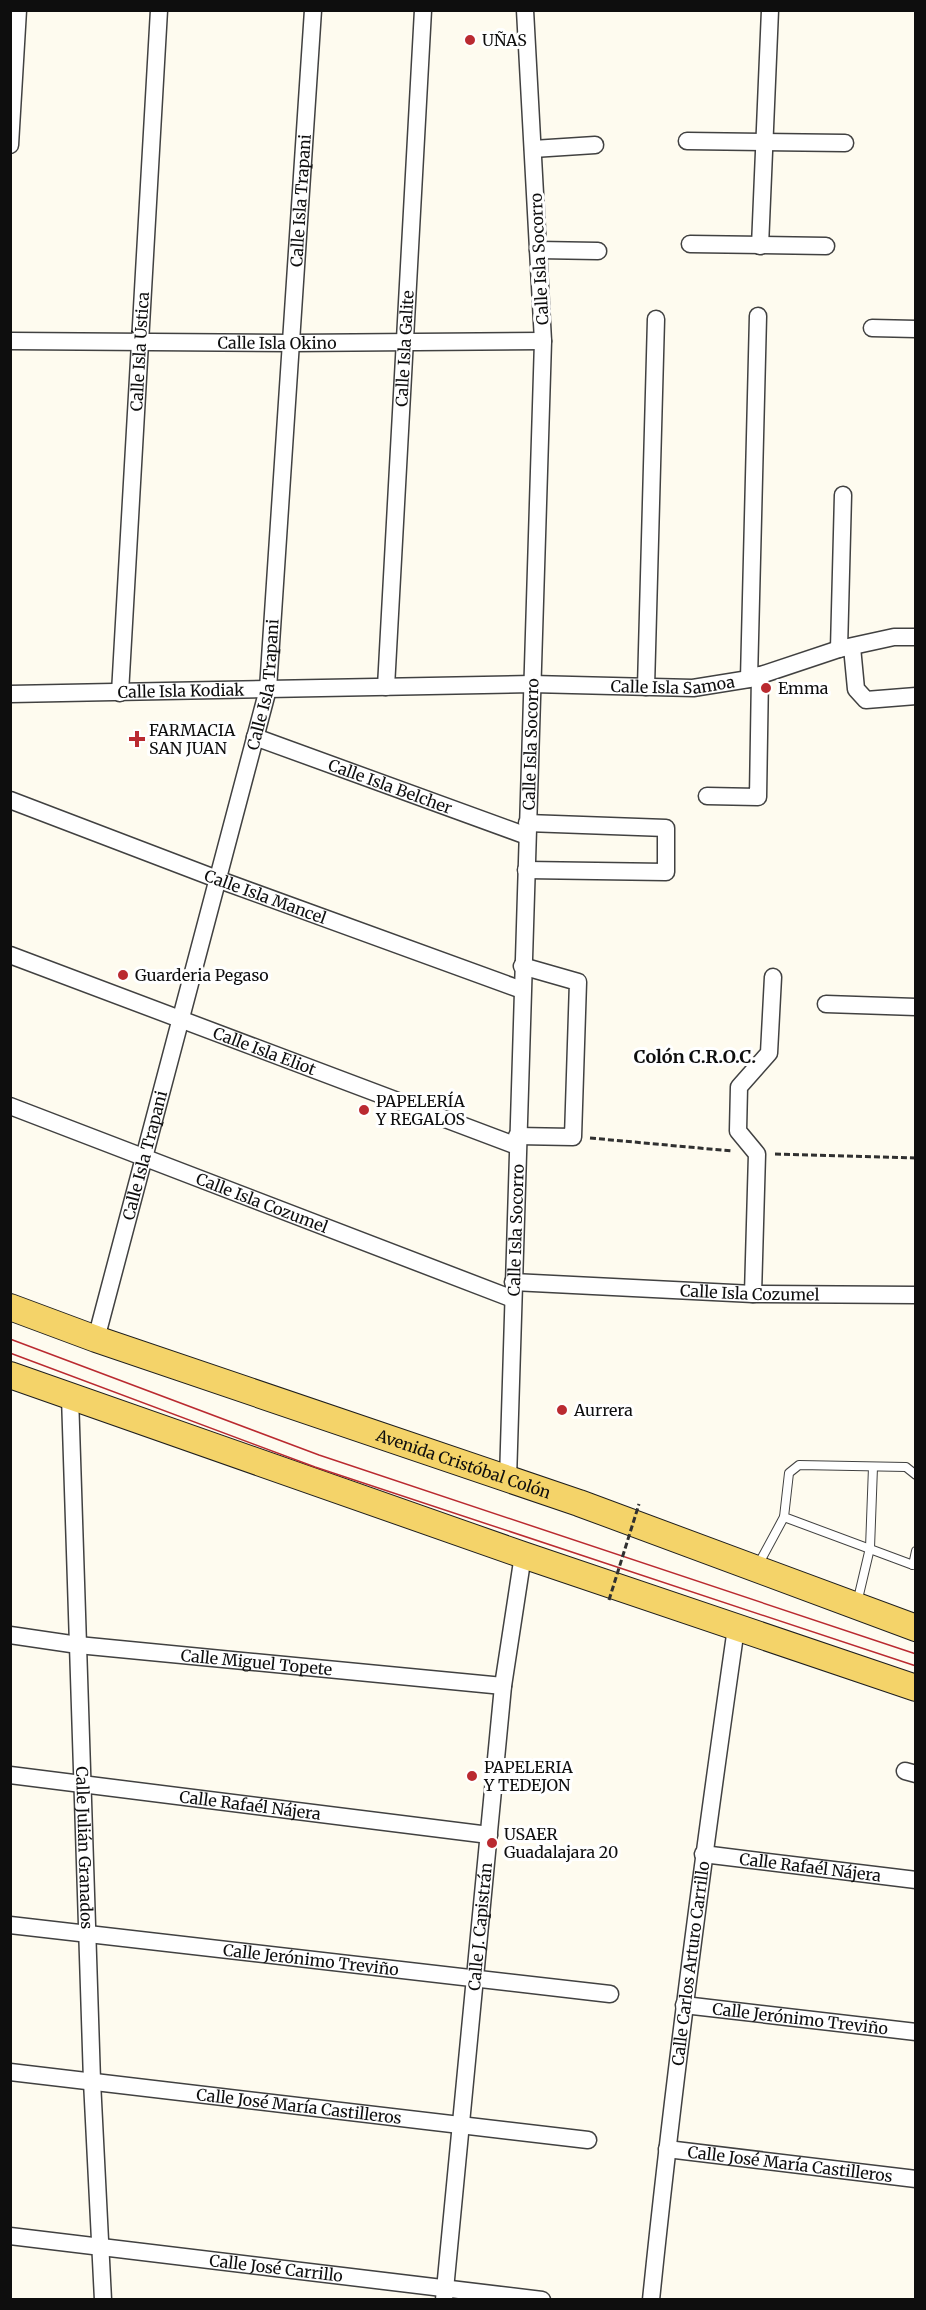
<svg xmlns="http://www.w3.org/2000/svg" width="926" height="2310" viewBox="0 0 926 2310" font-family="Merriweather,serif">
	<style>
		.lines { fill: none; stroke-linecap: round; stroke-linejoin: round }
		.service-casing { stroke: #414141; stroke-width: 10 }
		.minor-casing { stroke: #414141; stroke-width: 19 }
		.primary-casing { stroke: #1f1f1f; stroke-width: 28 }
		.path { stroke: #303030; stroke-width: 3; stroke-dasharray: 6 3; stroke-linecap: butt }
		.service { stroke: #fff; stroke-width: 8 }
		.minor { stroke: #fff; stroke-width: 16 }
		.primary { stroke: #f4d369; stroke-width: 26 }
		.tram { stroke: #ba2a30; stroke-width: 1.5 }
		.path-bridge { stroke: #303030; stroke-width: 3; stroke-dasharray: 6 3; stroke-linecap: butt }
		.poi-dot { fill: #ba2a30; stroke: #fff; stroke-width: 2 }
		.labels { text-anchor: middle; stroke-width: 6; stroke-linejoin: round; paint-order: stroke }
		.poi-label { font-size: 16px; fill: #0e0e0e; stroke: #fff; text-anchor: start }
		.street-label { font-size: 16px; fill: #0e0e0e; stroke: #fff }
		.neighbourhood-label { font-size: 18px; font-weight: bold; fill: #0e0e0e; stroke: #fff }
	</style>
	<rect width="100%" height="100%" fill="#fefbef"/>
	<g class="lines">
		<g class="service-casing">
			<g id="service">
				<polyline points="916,1551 913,1565 916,1565"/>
				<polyline points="913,1565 784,1517 789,1473 799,1465 906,1467 916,1475"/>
				<polyline points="757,1567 784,1517"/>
				<polyline points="857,1603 870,1548 873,1467"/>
			</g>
		</g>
		<g class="minor-casing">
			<g id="minor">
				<polyline points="687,141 845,143"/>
				<polyline points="10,145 18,10"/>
				<polyline points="533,149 595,145"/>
				<polyline points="690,244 826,246"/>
				<polyline points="760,246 770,10"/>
				<polyline points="538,250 598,251"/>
				<polyline points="872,328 916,329"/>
				<path id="s1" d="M10 341 291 343 543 341"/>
				<polyline points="852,647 856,689 866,700 916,696"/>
				<polyline points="839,649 843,495"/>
				<polyline points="749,679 758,316"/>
				<path id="s2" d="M386 687 423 10"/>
				<polyline points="646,687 656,319"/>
				<path id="s3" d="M120 693 159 10"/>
				<path id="s4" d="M10 694 532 684 693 688 749 679 839 649 894 637H916"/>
				<path id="s5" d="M255 737 527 836"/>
				<polyline points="707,796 758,797 760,675"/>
				<path id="s6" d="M10 800 217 879 522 990"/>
				<polyline points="526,870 666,872 666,828 527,823"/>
				<path id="s7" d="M10 955 517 1146"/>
				<polyline points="826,1004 916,1007"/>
				<path id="s8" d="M10 1106 513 1299"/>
				<polyline points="517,1136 573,1137 578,982 522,966"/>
				<path id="s9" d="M513 1282 753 1294 916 1295"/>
				<polyline points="753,1294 757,1154 738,1131 739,1087 769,1053 773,977"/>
				<path id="s10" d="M96 1339 268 689 313 10"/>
				<path id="s11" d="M70 1396 92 2081 103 2300"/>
				<path id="s12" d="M508 1479 543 341 525 10"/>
				<path id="s13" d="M10 1635 78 1645 503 1686"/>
				<polyline points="905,1771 916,1774"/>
				<path id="s14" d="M10 1775 489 1835"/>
				<path id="s15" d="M703 1854 916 1880"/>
				<path id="s16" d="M10 1925 610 1994"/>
				<path id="s17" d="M684 2005 916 2032"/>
				<path id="s18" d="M10 2072 588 2140"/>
				<path id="s19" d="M667 2149 916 2179"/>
				<path id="s20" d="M10 2236 542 2300"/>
				<path id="s21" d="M444 2300 503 1686 523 1555"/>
				<path id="s22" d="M651 2300C674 2075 704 1851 736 1628"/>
			</g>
		</g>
		<g class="primary-casing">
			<g id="primary">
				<path id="s23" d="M10 1307 96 1339 579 1503 916 1628"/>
				<polyline points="10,1375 523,1555 916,1688"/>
			</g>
		</g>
		<g class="path">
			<polyline points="590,1138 732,1151"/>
			<polyline points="775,1154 916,1158"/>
		</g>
		<use href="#service" class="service"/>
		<use href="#minor" class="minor"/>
		<use href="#primary" class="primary"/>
		<g class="tram">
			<polyline points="10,1339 319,1455 916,1654"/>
			<polyline points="10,1353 315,1467 916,1666"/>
		</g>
		<polyline class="path-bridge" points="609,1600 639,1504"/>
	</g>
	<g class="poi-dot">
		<circle cx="470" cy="40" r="6"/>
		<circle cx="766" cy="688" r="6"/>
		<path d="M134 730h6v6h6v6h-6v6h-6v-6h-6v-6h6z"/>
		<circle cx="123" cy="975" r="6"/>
		<circle cx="364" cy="1110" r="6"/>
		<circle cx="562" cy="1410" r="6"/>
		<circle cx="472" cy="1776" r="6"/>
		<circle cx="492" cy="1843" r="6"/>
	</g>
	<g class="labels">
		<g class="poi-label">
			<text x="482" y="46">UÑAS</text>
			<text x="778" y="694">Emma</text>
			<text x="149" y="736">FARMACIA<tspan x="149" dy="18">SAN JUAN</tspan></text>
			<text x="135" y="981">Guarderia Pegaso</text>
			<text x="376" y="1107">PAPELERÍA<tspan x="376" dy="18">Y REGALOS</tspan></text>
			<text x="574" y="1416">Aurrera</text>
			<text x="484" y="1773">PAPELERIA<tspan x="484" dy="18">Y TEDEJON</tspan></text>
			<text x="504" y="1840">USAER<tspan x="504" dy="18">Guadalajara 20</tspan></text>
		</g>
		<g class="street-label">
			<text dy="6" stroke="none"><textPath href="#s10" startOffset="1162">Calle Isla Trapani</textPath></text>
			<text transform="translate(539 259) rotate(-93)" y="6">Calle Isla Socorro</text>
			<text dy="6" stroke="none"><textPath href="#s1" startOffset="267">Calle Isla Okino</textPath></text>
			<text dy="6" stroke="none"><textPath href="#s2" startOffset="339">Calle Isla Galite</textPath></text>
			<text dy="6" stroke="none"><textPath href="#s3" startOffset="342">Calle Isla Ústica</textPath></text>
			<text dy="6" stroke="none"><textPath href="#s4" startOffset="663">Calle Isla Samoa</textPath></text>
			<text dy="6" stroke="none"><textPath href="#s10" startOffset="676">Calle Isla Trapani</textPath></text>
			<text dy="6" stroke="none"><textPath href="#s4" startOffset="171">Calle Isla Kodiak</textPath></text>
			<text dy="6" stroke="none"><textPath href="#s12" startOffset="735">Calle Isla Socorro</textPath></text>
			<text dy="6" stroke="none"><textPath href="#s5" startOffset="144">Calle Isla Belcher</textPath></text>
			<text dy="6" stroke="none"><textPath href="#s6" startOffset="273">Calle Isla Mancel</textPath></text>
			<text dy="6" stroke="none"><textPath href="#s7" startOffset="272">Calle Isla Eliot</textPath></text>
			<text dy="6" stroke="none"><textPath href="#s10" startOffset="190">Calle Isla Trapani</textPath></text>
			<text dy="6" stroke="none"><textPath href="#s8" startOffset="270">Calle Isla Cozumel</textPath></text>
			<text dy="6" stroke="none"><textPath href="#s12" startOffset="249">Calle Isla Socorro</textPath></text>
			<text dy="6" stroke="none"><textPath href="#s9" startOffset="237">Calle Isla Cozumel</textPath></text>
			<text dy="6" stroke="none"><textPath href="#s23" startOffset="480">Avenida Cristóbal Colón</textPath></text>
			<text dy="6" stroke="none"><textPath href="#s13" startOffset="248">Calle Miguel Topete</textPath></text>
			<text dy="6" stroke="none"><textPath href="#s14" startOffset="242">Calle Rafaél Nájera</textPath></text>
			<text dy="6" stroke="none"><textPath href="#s11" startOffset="452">Calle Julián Granados</textPath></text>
			<text dy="6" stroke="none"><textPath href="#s15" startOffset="108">Calle Rafaél Nájera</textPath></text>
			<text dy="6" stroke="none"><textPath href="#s21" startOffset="375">Calle J. Capistrán</textPath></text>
			<text dy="6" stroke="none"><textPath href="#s16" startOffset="303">Calle Jerónimo Treviño</textPath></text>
			<text dy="6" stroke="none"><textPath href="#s22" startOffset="339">Calle Carlos Arturo Carrillo</textPath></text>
			<text dy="6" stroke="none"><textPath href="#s17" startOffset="117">Calle Jerónimo Treviño</textPath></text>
			<text dy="6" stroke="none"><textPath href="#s18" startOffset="291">Calle José María Castilleros</textPath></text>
			<text dy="6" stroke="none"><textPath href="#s19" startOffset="124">Calle José María Castilleros</textPath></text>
			<text dy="6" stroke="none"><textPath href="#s20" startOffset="268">Calle José Carrillo</textPath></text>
		</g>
		<g class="neighbourhood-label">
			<text x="695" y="1063">Colón C.R.O.C.</text>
		</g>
	</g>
	<rect width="926" height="2310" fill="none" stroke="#0e0e0e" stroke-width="24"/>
</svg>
